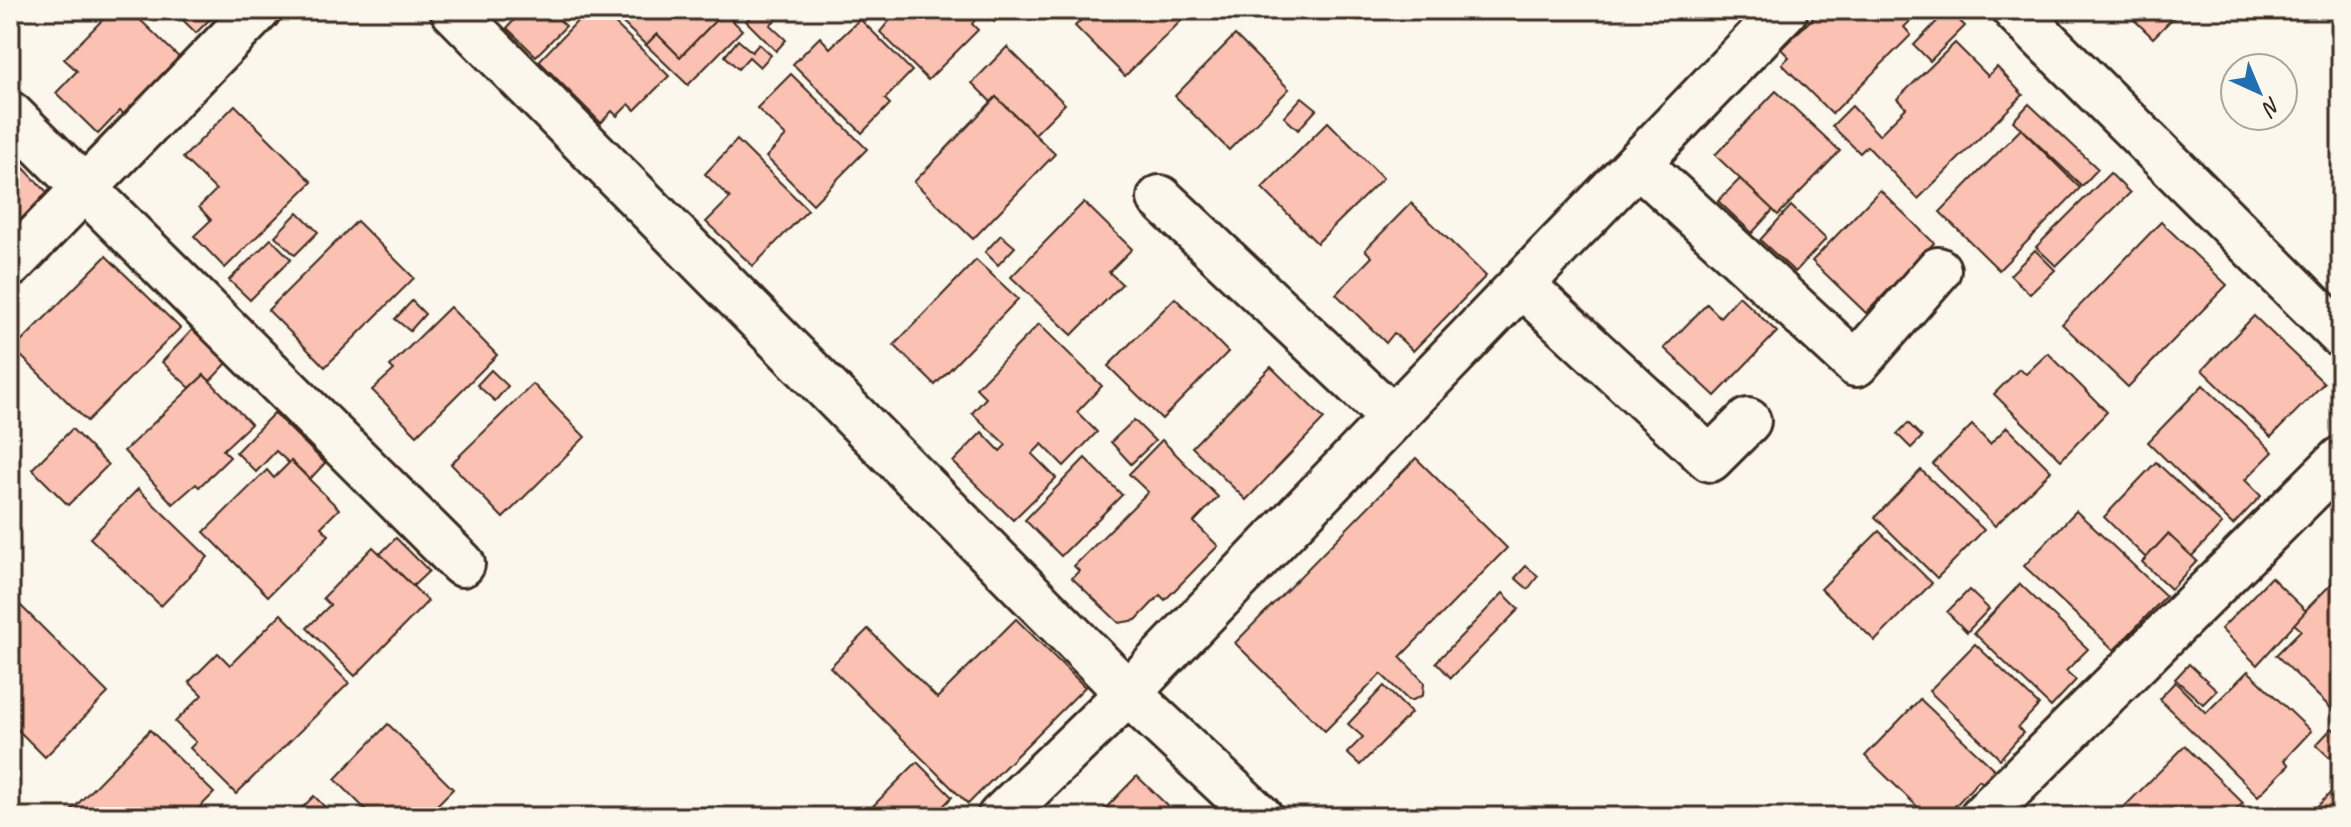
<svg xmlns="http://www.w3.org/2000/svg" width="2351" height="827" viewBox="0 0 2351 827" font-family="Caveat,sans-serif">
	<style>
		.building { fill: #fbc1b2; stroke: #3b2a1e; stroke-width: 2 }
		.lines { fill: none; stroke-linecap: round; stroke-linejoin: round }
		.minor-casing { stroke: #3b2a1e; stroke-width: 50 }
		.minor { stroke: #fbf7ec; stroke-width: 44 }
	</style>
	<rect width="100%" height="100%" fill="#fbf7ec"/>
	<filter id="ink" filterUnits="userSpaceOnUse"><feTurbulence type="fractalNoise" baseFrequency=".0125" numOctaves="2"/><feDisplacementMap in="SourceGraphic" scale="16" xChannelSelector="R" yChannelSelector="G"/><feConvolveMatrix kernelMatrix="1 2 1 2 8 2 1 2 1" color-interpolation-filters="sRGB"/></filter>
	<g filter="url(#ink)">
		<g class="building">
			<polygon points="112,10 130,10 186,64 132,122 120,111 98,134 56,93 77,71 64,59"/>
			<polygon points="173,10 219,10 196,33"/>
			<polygon points="523,10 549,10 566,26 536,56 507,28"/>
			<polygon points="588,10 601,10 669,76 635,110 629,104 617,116 612,111 601,123 539,61"/>
			<polygon points="609,10 724,10 725,11 680,57 657,34 646,45"/>
			<polygon points="757,10 785,10 770,25 786,40 776,51 746,21"/>
			<polygon points="898,10 970,10 977,17 972,24 978,30 928,80 880,32"/>
			<polygon points="981,10 1006,10 994,22"/>
			<polygon points="1091,10 1192,10 1125,76 1075,26"/>
			<polygon points="1821,10 1922,10 1904,27 1911,35 1832,114 1782,64 1789,57 1781,49"/>
			<polygon points="1948,10 1965,26 1930,61 1914,45"/>
			<polygon points="2124,10 2181,10 2153,38"/>
			<polygon points="724,12 742,30 688,85 646,45 657,34 680,57"/>
			<polygon points="860,19 912,71 885,99 890,104 862,133 793,64 820,37 830,48"/>
			<polygon points="1235,35 1289,89 1229,150 1175,96"/>
			<polygon points="738,40 752,52 759,44 771,55 760,67 749,57 738,69 725,56"/>
			<polygon points="1955,43 1988,76 1997,67 2023,95 1918,199 1867,146 1860,153 1832,126 1852,106 1879,135 1906,108 1897,99"/>
			<polygon points="1007,47 1065,104 1035,134 996,97 991,102 972,83"/>
			<polygon points="791,74 867,149 813,204 766,157 786,136 757,108"/>
			<polygon points="1776,91 1840,151 1778,215 1715,155"/>
			<polygon points="996,97 1055,154 973,239 914,182"/>
			<polygon points="1302,97 1317,109 1298,130 1284,117"/>
			<polygon points="2029,104 2098,169 2082,186 2013,121"/>
			<polygon points="235,105 312,182 225,268 194,236 211,220 199,207 216,190 183,158"/>
			<polygon points="1328,122 1383,178 1317,243 1262,188"/>
			<polygon points="2021,129 2080,188 1999,270 1940,212"/>
			<polygon points="737,140 808,210 753,266 706,222 730,198 705,174"/>
			<polygon points="10,154 48,193 10,230"/>
			<polygon points="2110,173 2130,193 2056,266 2036,247"/>
			<polygon points="1740,179 1773,210 1752,233 1718,201"/>
			<polygon points="1880,190 1934,243 1866,313 1812,261"/>
			<polygon points="1084,202 1132,249 1109,272 1122,284 1072,335 1011,277"/>
			<polygon points="1411,203 1486,276 1413,351 1394,333 1386,343 1336,294 1372,257 1365,250"/>
			<polygon points="1791,206 1826,239 1795,272 1760,240"/>
			<polygon points="298,212 318,232 295,255 275,236"/>
			<polygon points="357,221 414,278 325,367 268,310"/>
			<polygon points="2161,222 2227,285 2128,387 2062,324"/>
			<polygon points="1001,235 1015,247 998,265 985,252"/>
			<polygon points="271,239 291,259 250,300 229,280"/>
			<polygon points="2035,250 2055,270 2030,294 2010,275"/>
			<polygon points="106,256 180,328 87,421 14,349"/>
			<polygon points="976,260 1018,299 935,385 894,345"/>
			<polygon points="1739,296 1777,332 1715,396 1664,348 1707,304 1720,317"/>
			<polygon points="1175,298 1228,352 1162,419 1108,366"/>
			<polygon points="412,301 425,314 410,331 395,319"/>
			<polygon points="450,307 497,355 417,435 372,390 394,370 390,366"/>
			<polygon points="2254,316 2324,383 2271,437 2202,370"/>
			<polygon points="1039,324 1102,386 1077,412 1097,432 1064,466 1042,444 1032,454 1056,478 1013,520 953,462 982,432 1000,451 1006,445 972,413 986,398 976,388"/>
			<polygon points="193,329 228,362 210,381 204,375 190,388 162,362"/>
			<polygon points="2048,353 2107,412 2061,460 1994,394 2019,369 2026,374"/>
			<polygon points="1271,367 1324,419 1246,500 1192,447"/>
			<polygon points="491,370 508,386 495,401 477,385"/>
			<polygon points="204,375 251,424 223,450 230,457 199,487 196,484 173,504 124,451"/>
			<polygon points="533,384 585,437 503,518 451,464"/>
			<polygon points="2203,385 2273,452 2245,480 2261,496 2233,525 2148,442"/>
			<polygon points="274,413 325,463 310,479 291,461 289,463 276,451 256,472 236,452"/>
			<polygon points="1134,420 1155,441 1131,464 1111,442"/>
			<polygon points="1908,423 1922,437 1911,448 1897,434"/>
			<polygon points="1972,425 1990,444 2007,427 2051,471 1995,526 1933,464"/>
			<polygon points="72,429 108,465 68,505 32,469"/>
			<polygon points="1162,440 1218,497 1194,522 1218,546 1165,600 1160,595 1136,620 1119,623 1072,578 1079,571 1074,566 1148,492 1129,474"/>
			<polygon points="1085,458 1122,495 1061,556 1025,520"/>
			<polygon points="1416,458 1507,548 1400,657 1424,682 1423,695 1413,700 1408,700 1381,674 1325,731 1235,643"/>
			<polygon points="291,461 339,509 321,527 329,535 268,596 204,532 267,470 274,478"/>
			<polygon points="2156,462 2222,524 2191,557 2168,534 2146,558 2104,517"/>
			<polygon points="1921,470 1984,530 1937,578 1875,517"/>
			<polygon points="138,489 208,557 161,606 90,538"/>
			<polygon points="2076,511 2166,596 2114,650 2024,566"/>
			<polygon points="1879,531 1932,583 1875,641 1821,589"/>
			<polygon points="2168,534 2197,561 2171,589 2142,562"/>
			<polygon points="396,538 429,571 413,586 380,554"/>
			<polygon points="373,547 428,601 355,676 307,628 330,605 323,598"/>
			<polygon points="1526,566 1538,576 1528,589 1515,578"/>
			<polygon points="2341,574 2341,708 2336,713 2276,655 2301,630 2293,623"/>
			<polygon points="2271,577 2306,611 2257,665 2221,629"/>
			<polygon points="2020,584 2088,649 2066,671 2076,680 2051,707 1974,633"/>
			<polygon points="1969,590 1989,609 1967,632 1947,612"/>
			<polygon points="1503,593 1519,609 1451,678 1436,662"/>
			<polygon points="10,595 108,693 45,757 10,722"/>
			<polygon points="281,614 349,683 236,794 190,748 196,742 175,722 202,695 189,682 218,653 230,665"/>
			<polygon points="1016,619 1085,687 968,804 830,667 868,629 937,698"/>
			<polygon points="1975,644 2039,705 2018,727 2023,733 2000,759 1929,691"/>
			<polygon points="2189,664 2217,690 2203,704 2175,679"/>
			<polygon points="2248,671 2311,731 2284,760 2289,765 2258,796 2159,699 2175,682 2206,713"/>
			<polygon points="1384,686 1411,713 1360,765 1347,753 1363,737 1348,724"/>
			<polygon points="1920,699 1997,772 1984,784 1979,780 1945,817 1928,817 1865,756"/>
			<polygon points="388,724 453,789 425,817 421,817 415,811 409,817 373,817 335,779"/>
			<polygon points="2332,728 2341,737 2341,746 2329,757 2316,745"/>
			<polygon points="150,730 214,793 190,817 65,817"/>
			<polygon points="2185,746 2243,803 2229,817 2114,817"/>
			<polygon points="917,762 952,797 933,817 884,817 873,806"/>
			<polygon points="1137,776 1179,817 1097,817"/>
			<polygon points="2341,782 2341,817 2307,817"/>
			<polygon points="314,796 335,817 293,817"/>
		</g>
		<g class="lines">
			<g class="minor-casing">
				<g id="minor">
					<polyline points="453,10 1128,693 1260,817"/>
					<polyline points="2015,10 2341,335"/>
					<polyline points="10,114 462,564"/>
					<polyline points="1638,163 1856,364 1938,270"/>
					<polyline points="1160,198 1392,417"/>
					<polyline points="10,265 258,10"/>
					<polyline points="1521,284 1710,459 1748,421"/>
					<polyline points="1000,817 1128,693 1785,10"/>
					<polyline points="1982,817 2341,459"/>
				</g>
			</g>
			<use href="#minor" class="minor"/>
		</g>
	</g>
	<rect width="2351" height="827" fill="none" stroke="#fbf7ec" stroke-width="40"/>
	<rect x="20" y="20" width="2311" height="787" fill="none" stroke="#3b2a1e" stroke-width="3" filter="url(#ink)"/>
	<g transform="translate(2259 92) rotate(136)"><circle r="38" fill="#fbf7ec" stroke="#aea59a" stroke-width="2"/>
	<path d="M0-6L14 30L0 20L-14 30Z" fill="#1f6fb2"/>
	<text y="-12" font-size="22" font-weight="bold" text-anchor="middle" fill="#3b2a1e">N</text>
	</g>
</svg>
